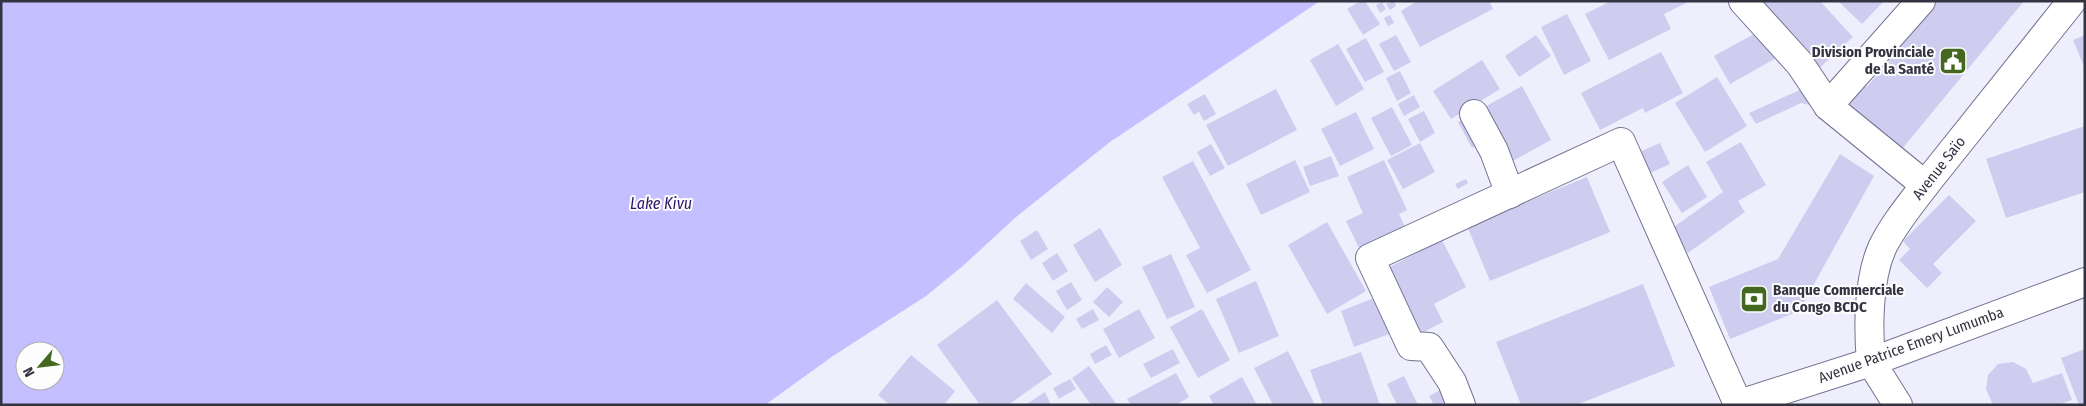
<svg xmlns="http://www.w3.org/2000/svg" width="2086" height="406" viewBox="0 0 2086 406" font-family="'Fira Sans Condensed',sans-serif">
	<style>
		.water { fill: #c4c0ff; fill-rule: evenodd }
		.building { fill: #cecdf0 }
		.lines { fill: none; stroke-linecap: round; stroke-linejoin: round }
		.minor-casing { stroke: #737291; stroke-width: 30 }
		.tertiary-casing { stroke: #737291; stroke-width: 30 }
		.primary-casing { stroke: #737291; stroke-width: 30 }
		.minor { stroke: #fff; stroke-width: 28 }
		.tertiary { stroke: #fff; stroke-width: 28 }
		.primary { stroke: #fff; stroke-width: 28 }
		.labels { text-anchor: middle; stroke-width: 4; stroke-linejoin: round; paint-order: stroke }
		.poi-label { font-size: 15px; font-weight: bold; fill: #343341; stroke: #fdfdfd; text-anchor: end }
		.street-label { font-size: 15px; fill: #343341; stroke: #fdfdfd }
		.water-label { font-size: 16px; font-style: italic; fill: #2e166e; stroke: #fdfdfd }
	</style>
	<rect width="100%" height="100%" fill="#efeefd"/>
	<path class="water" d="M1 1H1320L1110 142 1016 217 964 265 926 296 833 356 765 405H1ZM25 351H55V381H25Z"/>
	<g class="building">
		<polygon points="1360,1 1365,1 1380,24 1363,35 1347,9"/>
		<polygon points="1394,1 1396,6 1390,10 1386,4"/>
		<polygon points="1417,1 1489,1 1493,9 1420,47 1401,11"/>
		<polygon points="1611,1 1686,1 1686,3 1664,14 1671,29 1609,60 1585,14"/>
		<polygon points="1748,1 1820,1 1853,37 1814,73"/>
		<polygon points="1838,1 1884,1 1862,24"/>
		<polygon points="1938,1 2024,1 1897,155 1837,105 1858,80 1867,87"/>
		<polygon points="1382,2 1386,9 1380,13 1376,5"/>
		<polygon points="1567,14 1591,61 1564,75 1541,27"/>
		<polygon points="1390,15 1394,23 1388,26 1384,18"/>
		<polygon points="1763,29 1778,57 1730,84 1714,56"/>
		<polygon points="1396,35 1411,62 1394,71 1379,44"/>
		<polygon points="1536,35 1551,56 1519,77 1505,56"/>
		<polygon points="2085,35 2085,69 2073,40"/>
		<polygon points="1366,38 1384,72 1365,82 1346,49"/>
		<polygon points="1338,44 1364,89 1336,106 1310,60"/>
		<polygon points="1661,52 1683,93 1645,113 1643,108 1600,130 1581,93"/>
		<polygon points="1482,60 1500,89 1451,119 1433,91"/>
		<polygon points="1400,71 1411,93 1397,101 1386,78"/>
		<polygon points="1717,77 1747,126 1705,152 1675,103"/>
		<polygon points="1522,86 1551,140 1511,162 1483,108"/>
		<polygon points="1804,88 1818,107 1801,103 1756,124 1749,113"/>
		<polygon points="1276,89 1297,130 1228,166 1206,125"/>
		<polygon points="1205,94 1216,114 1204,121 1199,112 1194,115 1187,104"/>
		<polygon points="1414,95 1420,107 1404,116 1398,104"/>
		<polygon points="1392,107 1412,145 1391,156 1371,118"/>
		<polygon points="1424,111 1435,133 1420,142 1408,119"/>
		<polygon points="1356,112 1374,149 1340,166 1321,129"/>
		<polygon points="1473,114 1487,140 1472,148 1458,122"/>
		<polygon points="2085,126 2085,192 2006,218 1986,159"/>
		<polygon points="1741,142 1766,185 1738,201 1745,212 1688,253 1671,229 1723,192 1706,162"/>
		<polygon points="1420,143 1435,172 1403,189 1387,160"/>
		<polygon points="1660,143 1670,164 1648,174 1639,152"/>
		<polygon points="1211,144 1225,168 1210,176 1197,152"/>
		<polygon points="1840,154 1874,176 1799,311 1730,339 1709,287 1778,259"/>
		<polygon points="1331,156 1339,176 1310,186 1303,167"/>
		<polygon points="1295,160 1310,192 1261,215 1246,184"/>
		<polygon points="1384,160 1407,210 1399,214 1406,229 1360,250 1346,221 1363,213 1347,177"/>
		<polygon points="1193,161 1251,270 1207,293 1186,255 1200,248 1162,177"/>
		<polygon points="1688,165 1707,197 1682,213 1662,182"/>
		<polygon points="1587,177 1610,232 1490,281 1467,226"/>
		<polygon points="1466,179 1468,183 1458,189 1455,184"/>
		<polygon points="1949,195 1976,221 1933,264 1942,273 1927,288 1899,260 1910,249 1903,241"/>
		<polygon points="1327,222 1366,291 1327,314 1288,245"/>
		<polygon points="1100,228 1122,265 1095,282 1073,245"/>
		<polygon points="1037,230 1048,249 1031,260 1020,241"/>
		<polygon points="1442,240 1466,287 1434,304 1443,322 1416,336 1382,271"/>
		<polygon points="1057,253 1068,271 1053,281 1042,263"/>
		<polygon points="1171,254 1195,307 1167,319 1142,267"/>
		<polygon points="1256,281 1279,336 1239,353 1216,299"/>
		<polygon points="1071,282 1082,300 1067,310 1056,291"/>
		<polygon points="1026,283 1065,317 1052,333 1013,299"/>
		<polygon points="1643,284 1675,366 1576,405 1521,405 1496,342"/>
		<polygon points="1107,287 1123,302 1109,317 1093,302"/>
		<polygon points="1379,296 1392,333 1354,347 1341,311"/>
		<polygon points="997,300 1052,374 1008,405 980,405 937,345"/>
		<polygon points="1093,309 1099,320 1082,329 1076,319"/>
		<polygon points="1139,309 1155,338 1119,358 1103,329"/>
		<polygon points="1202,309 1230,360 1198,378 1170,327"/>
		<polygon points="1106,345 1112,355 1095,364 1090,354"/>
		<polygon points="1173,349 1180,363 1151,378 1143,364"/>
		<polygon points="2085,349 2085,405 2079,405 2061,358"/>
		<polygon points="1288,351 1315,405 1273,405 1254,368"/>
		<polygon points="1361,352 1380,405 1323,405 1310,370"/>
		<polygon points="911,355 955,391 944,405 890,405 878,395"/>
		<polygon points="2013,362 2026,369 2033,383 2062,373 2072,400 2058,405 1996,405 1992,403 1986,389 1988,375 1998,364"/>
		<polygon points="1089,366 1117,405 1091,405 1072,378"/>
		<polygon points="1176,373 1189,397 1176,405 1131,405 1127,399"/>
		<polygon points="1404,376 1418,405 1397,405 1387,384"/>
		<polygon points="1242,377 1257,405 1214,405 1209,396"/>
		<polygon points="1070,379 1076,389 1059,399 1053,388"/>
		<polygon points="1446,387 1455,405 1434,405 1429,396"/>
		<polygon points="1045,392 1051,405 1025,405"/>
	</g>
	<g class="lines">
		<g class="minor-casing">
			<g id="minor">
				<polyline points="1743,1 1800,64 1828,106 1925,185"/>
				<polyline points="1828,106 1921,1"/>
				<polyline points="1474,114 1494,151 1510,194"/>
				<polyline points="1461,405 1452,382 1429,347 1411,346 1370,258 1621,142 1738,404"/>
			</g>
		</g>
		<g class="tertiary-casing">
			<path id="tertiary" d="M1736 405 1871 362C1868 328 1868 280 1882 248 1893 225 1910 205 1925 185L2072 1"/>
		</g>
		<g class="primary-casing">
			<polyline id="primary" points="1898,405 1871,362 2085,282"/>
		</g>
		<use href="#minor" class="minor"/>
		<use href="#tertiary" class="tertiary"/>
		<use href="#primary" class="primary"/>
	</g>
	<defs>
		<g id="civic-square" transform="scale(1.4375)"><rect x="-9" y="-9" width="18" height="18" rx="4" fill="#456820" stroke="#fdfdfd"/><path d="M-.6-6.5H3V-4.5H.6V-3L4-1V1h2V6H-6V1h2V-1L-.6-3ZM-1.2 2.5V6h2.4V2.5Z" fill="#fff"/></g>
		<g id="bank-square" transform="scale(1.4375)"><rect x="-9" y="-9" width="18" height="18" rx="4" fill="#456820" stroke="#fdfdfd"/><path d="M-6-4H6V4H-6ZM0-2.3a2.3 2.3 0 1 0 0 4.6a2.3 2.3 0 1 0 0-4.6Z" fill="#fff"/></g>
	</defs>
	<g fill-rule="evenodd">
		<use href="#civic-square" x="1953" y="61"/>
		<use href="#bank-square" x="1754" y="299"/>
	</g>
	<g class="labels">
		<g class="poi-label">
			<text x="1934" y="57">Division Provinciale<tspan x="1934" dy="17">de la Santé</tspan></text>
			<text x="1773" y="295" text-anchor="start">Banque Commerciale<tspan x="1773" dy="17">du Congo BCDC</tspan></text>
		</g>
		<g class="street-label">
			<text transform="translate(1939 168) rotate(-52)" y="5">Avenue Saïo</text>
			<text transform="translate(1911 345) rotate(-20)" y="5">Avenue Patrice Emery Lumumba</text>
		</g>
		<g class="water-label">
			<text x="661" y="209">Lake Kivu</text>
		</g>
	</g>
	<rect width="2086" height="406" fill="none" stroke="#343341" stroke-width="5"/>
	<g transform="translate(40 366) rotate(242)"><circle r="24" fill="#fdfdfd" stroke="#adacb2"/>
	<path d="M0-4L9 19L0 12L-9 19Z" fill="#456820"/>
	<text y="-8" font-size="14" font-weight="bold" text-anchor="middle" fill="#343341">N</text>
	</g>
</svg>
